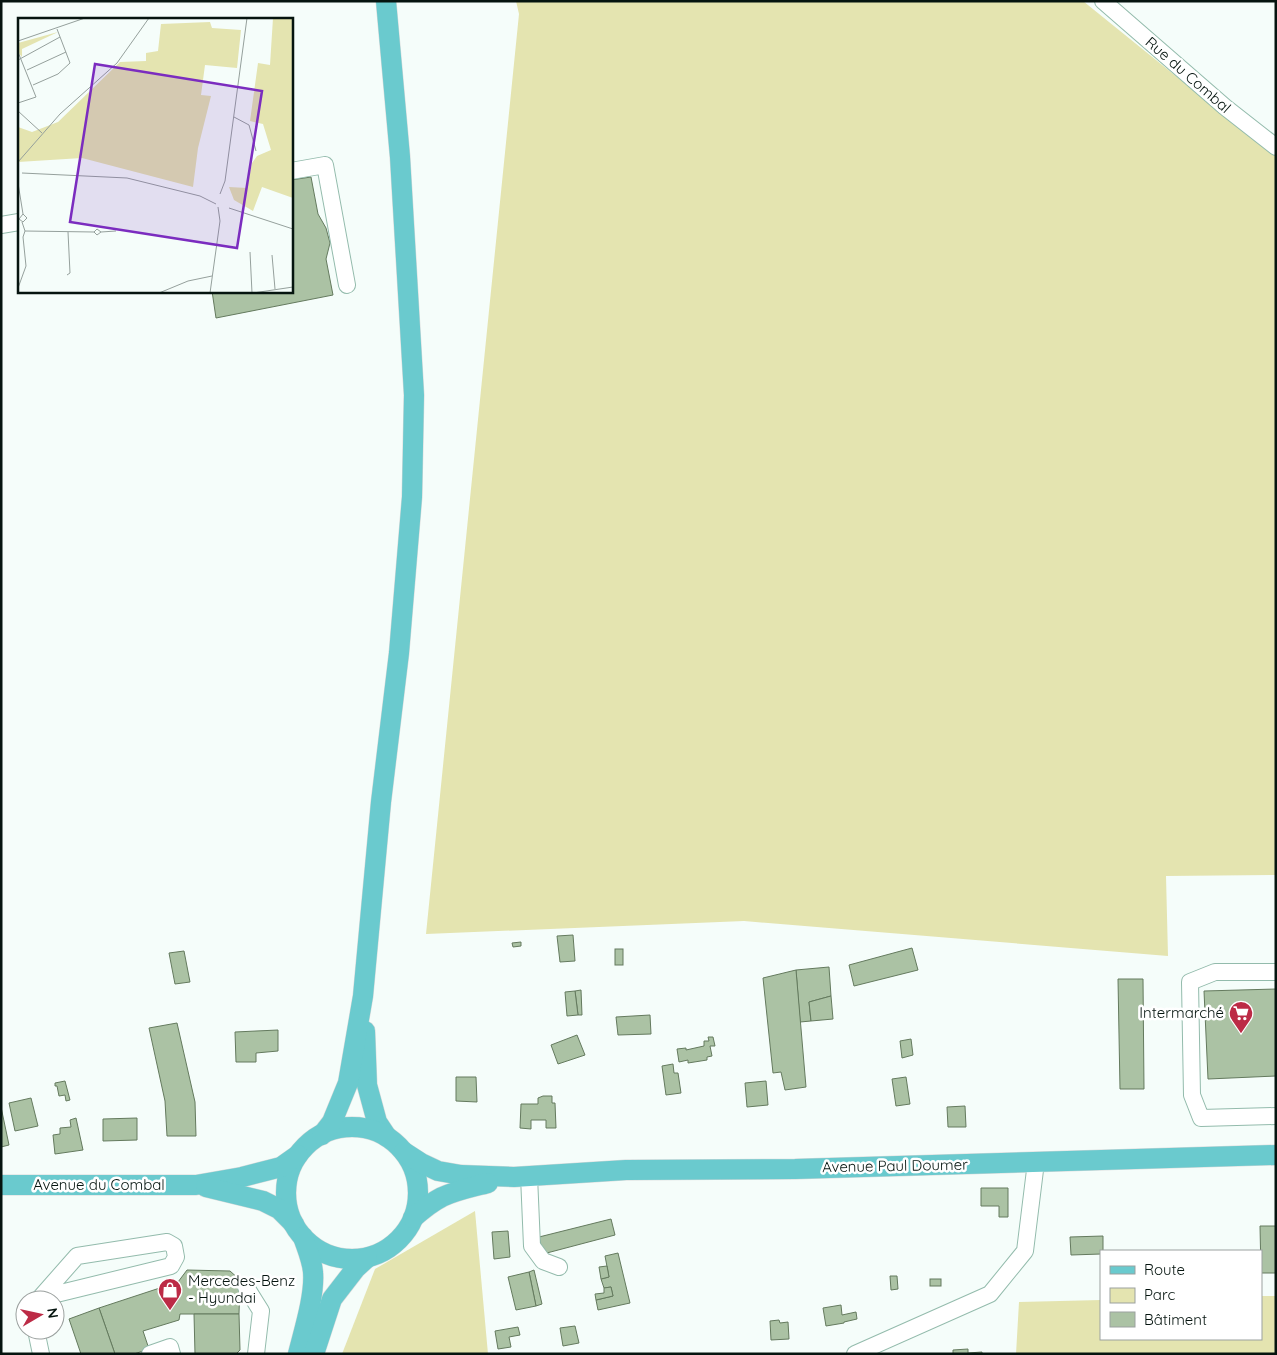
<svg xmlns="http://www.w3.org/2000/svg" width="1277" height="1355" viewBox="0 0 1277 1355" font-family="Quicksand,sans-serif">
	<style>
		.green { fill: #e4e4b0 }
		.building { fill: #abc2a4; stroke: #647a5e }
		.lines { fill: none; stroke-linecap: round; stroke-linejoin: round }
		.minor-casing { stroke: #93bbac; stroke-width: 18 }
		.major-casing { stroke: #d7d9d9; stroke-width: 21 }
		.minor { stroke: #fff; stroke-width: 16 }
		.major { stroke: #6acace; stroke-width: 20 }
		.labels { text-anchor: middle; stroke-width: 5; stroke-linejoin: round; paint-order: stroke }
		.street-label { font-size: 15px; fill: #05140f; stroke: #fff }
		.poi-label { font-size: 15px; fill: #05140f; stroke: #fff; text-anchor: end }
		.inset-road { fill: none; stroke: #95a09c; stroke-width: 1 }
		.view { fill: #7b2cbf; fill-opacity: 0.15; stroke: #7b2cbf; stroke-width: 2.5 }
		.inset-edge { fill: none; stroke: #05140f; stroke-width: 2.5 }
	</style>
	<rect width="100%" height="100%" fill="#f5fdfa"/>
	<g class="green">
		<polygon points="516,1 1083,1 1276,157 1276,875 1166,876 1168,956 744,921 426,934 519,14"/>
		<polygon points="475,1211 488,1354 342,1354 375,1269"/>
		<polygon points="1261,1296 1276,1296 1276,1354 1016,1354 1019,1302 1101,1300 1101,1339 1261,1339"/>
	</g>
	<g class="building">
		<polygon points="311,177 318,214 326,228 330,243 326,259 333,295 216,318 212,291 291,291 291,180"/>
		<polygon points="573,935 575,961 560,962 557,936"/>
		<polygon points="521,942 521,946 513,947 512,943"/>
		<polygon points="912,948 918,970 854,986 849,965"/>
		<rect x="615" y="949" width="8" height="16"/>
		<polygon points="184,951 190,982 175,984 169,953"/>
		<polygon points="829,967 831,996 809,1002 811,1021 800,1022 796,970"/>
		<polygon points="796,970 806,1087 785,1090 781,1072 773,1073 763,978"/>
		<polygon points="1118,979 1143,979 1144,1089 1120,1089"/>
		<polygon points="1276,989 1276,1076 1208,1079 1204,991"/>
		<polygon points="581,990 582,1015 578,1015 575,991"/>
		<polygon points="575,991 578,1015 567,1016 565,992"/>
		<polygon points="831,996 833,1019 811,1021 809,1002"/>
		<polygon points="650,1015 651,1034 618,1035 616,1017"/>
		<polygon points="177,1023 195,1102 196,1136 167,1136 165,1101 149,1028"/>
		<polygon points="278,1030 278,1051 256,1053 256,1062 236,1062 235,1032"/>
		<polygon points="577,1035 585,1055 558,1064 551,1045"/>
		<polygon points="708,1037 713,1037 715,1046 710,1046 712,1056 707,1057 707,1060 688,1063 688,1060 679,1062 677,1049 686,1048 686,1050 704,1046 704,1041 709,1041"/>
		<polygon points="911,1039 913,1055 902,1058 900,1041"/>
		<polygon points="673,1064 674,1073 678,1073 681,1093 666,1095 662,1066"/>
		<polygon points="456,1077 476,1077 477,1102 456,1101"/>
		<polygon points="906,1077 910,1104 896,1106 892,1079"/>
		<polygon points="65,1081 70,1100 66,1101 65,1095 59,1096 57,1086 55,1086 55,1083"/>
		<polygon points="766,1081 768,1105 747,1107 745,1083"/>
		<polygon points="543,1096 552,1096 552,1103 555,1103 556,1128 546,1128 546,1120 531,1120 531,1129 520,1128 521,1104 538,1104 538,1098"/>
		<polygon points="31,1098 38,1126 15,1131 9,1103"/>
		<polygon points="965,1106 966,1127 948,1127 947,1107"/>
		<polygon points="1,1107 9,1145 1,1147"/>
		<polygon points="76,1118 83,1150 55,1154 53,1135 60,1134 60,1128 71,1127 70,1120"/>
		<polygon points="137,1118 137,1140 103,1141 103,1119"/>
		<polygon points="981,1188 1008,1188 1008,1217 999,1217 999,1206 981,1206"/>
		<polygon points="611,1219 615,1235 543,1254 539,1237"/>
		<polygon points="1260,1226 1276,1226 1276,1273 1261,1273"/>
		<polygon points="508,1231 510,1257 494,1259 492,1232"/>
		<polygon points="1103,1236 1103,1251 1101,1251 1101,1254 1071,1255 1070,1237"/>
		<polygon points="618,1253 630,1303 598,1310 596,1300 613,1296 611,1287 604,1288 601,1279 609,1277 605,1256"/>
		<polygon points="607,1266 609,1277 601,1279 599,1267"/>
		<polygon points="187,1270 230,1271 240,1280 239,1314 180,1314 179,1320 143,1331 149,1349 134,1354 115,1354 99,1308 178,1282"/>
		<polygon points="534,1270 542,1304 536,1306 529,1272"/>
		<polygon points="529,1272 536,1306 516,1310 508,1277"/>
		<polygon points="890,1276 897,1276 898,1289 891,1290"/>
		<rect x="930" y="1279" width="11" height="7"/>
		<polygon points="611,1287 613,1296 596,1300 595,1294 604,1293 604,1288"/>
		<polygon points="841,1305 842,1315 856,1312 857,1319 844,1322 844,1323 826,1326 823,1308"/>
		<polygon points="99,1308 115,1354 81,1354 69,1319"/>
		<polygon points="194,1314 239,1314 240,1350 236,1354 195,1354"/>
		<polygon points="779,1320 780,1323 788,1322 789,1339 771,1340 770,1321"/>
		<polygon points="575,1326 579,1343 563,1346 560,1328"/>
		<polygon points="518,1327 520,1335 509,1337 511,1347 498,1349 495,1331"/>
		<polygon points="968,1349 968,1353 982,1352 982,1354 953,1354 953,1350"/>
	</g>
	<g class="lines">
		<g class="minor-casing">
			<g id="minor">
				<polyline points="1103,1 1225,107 1276,147"/>
				<polyline points="291,171 325,165 347,285"/>
				<polyline points="1,225 19,222"/>
				<polyline points="1276,972 1215,972 1190,982 1192,1095 1201,1118 1276,1116"/>
				<polyline points="529,1176 532,1246 543,1261 559,1267"/>
				<polyline points="246,1287 261,1311 256,1354"/>
				<polyline points="39,1300 40,1298 77,1256 167,1242 174,1246 176,1257 171,1266 40,1298"/>
				<polyline points="36,1330 41,1354"/>
				<polyline points="150,1354 170,1347 172,1354"/>
				<polyline points="855,1354 990,1294 1025,1251 1036,1162"/>
			</g>
		</g>
		<g class="major-casing">
			<g id="major">
				<polyline points="365,1031 367,1085 377,1122 387,1137"/>
				<circle cx="352" cy="1193" r="66"/>
				<polyline points="322,1135 332,1122 348,1083 363,996 381,802 399,653 412,497 414,395 400,157 386,1"/>
				<polyline points="404,1152 421,1163 438,1171 461,1175 514,1177 626,1170 795,1169 1276,1155"/>
				<polyline points="1,1185 196,1185 242,1177 281,1167 298,1155"/>
				<polyline points="206,1187 263,1201 279,1209 294,1224"/>
				<path d="M413 1218C422 1210 432 1202 442 1197 457 1190 473 1187 488 1183"/>
				<path d="M298 1354C304 1330 315 1295 313 1272 312 1260 307 1249 303 1237"/>
				<polyline points="314,1354 332,1299 356,1268 367,1258"/>
			</g>
		</g>
		<use href="#minor" class="minor"/>
		<use href="#major" class="major"/>
	</g>
	<defs>
		<g id="supermarket-pin" transform="scale(1.25)"><path d="M0 17L-7.5 6A9.5 9.5 0 1 1 7.5 6Z" fill="#bc2b46" stroke="#fff"/><path d="M-6-5.5h2.5l.6 2H6L4.5 2H-2.5L-4.4-4H-6ZM-1.5 3.2a1.3 1.3 0 1 0 .1 0ZM3 3.2a1.3 1.3 0 1 0 .1 0Z" fill="#fff"/></g>
		<g id="shop-pin" transform="scale(1.25)"><path d="M0 17L-7.5 6A9.5 9.5 0 1 1 7.5 6Z" fill="#bc2b46" stroke="#fff"/><path d="M-5-2.5h2.3a2.7 3.5 0 0 1 5.4 0H5L5.5 6h-11ZM-1.5-2.5h3a1.5 2.3 0 0 0-3 0Z" fill="#fff"/></g>
	</defs>
	<g fill-rule="evenodd">
		<use href="#supermarket-pin" x="1241" y="1013"/>
		<use href="#shop-pin" x="170" y="1290"/>
	</g>
	<g class="labels">
		<g class="street-label">
			<text transform="translate(1188 75) rotate(41)" y="5">Rue du Combal</text>
			<text transform="translate(895 1166) rotate(-1)" y="5">Avenue Paul Doumer</text>
			<text x="99" y="1190">Avenue du Combal</text>
		</g>
		<g class="poi-label">
			<text x="1224" y="1018">Intermarché</text>
			<text x="188" y="1286" text-anchor="start">Mercedes-Benz<tspan x="188" dy="17">- Hyundai</tspan></text>
		</g>
	</g>
	<g transform="translate(18 18)">
		<rect width="275" height="275" fill="#f5fdfa"/>
		<path d="M255 0H275V180L244 169 235 193 216 182 211 169 229 170 234 145 239 138 253 132 245 106 232 103 240 45 252 47ZM192 4 194 10 223 12 219 50 187 47 183 77 193 78 180 130 175 169 64 140 0 144V109L14 114 40 104 102 44 128 43V35L140 33 143 6ZM40 14 4 31V39L0 34V25Z" fill="#e4e4b0"/>
		<path class="inset-road" d="M0 23 67 0M0 34 18 79 0 85M0 42 42 19M9 52 48 34M15 67 40 56 52 45 39 11M0 93 24 115M216 99 231 107 238 133M0 144 42 96 99 45 131 0M4 155 109 160 182 178 198 186M0 165 5 196 9 200 5 204 1 201 5 196M202 176 207 163 229 0M211 190 275 211M7 213 76 214 79 217 83 214 79 211 76 214M83 214 98 213M232 234 234 275M254 237 257 271M49 257 52 255 50 214M0 270 8 248 5 219 7 213 4 204M141 275 170 263 194 258M192 275 202 203 200 189M235 275 275 269"/>
		<path class="view" d="M77 46 244 73 219 230 52 204Z"/>
		<rect width="275" height="275" class="inset-edge"/>
	</g>
	<rect width="1277" height="1355" fill="none" stroke="#05140f" stroke-width="5"/>
	<rect x="1100" y="1250" width="162" height="90" fill="#ffffff" stroke="#9ba19f"/>
	<rect x="1110" y="1266" width="25" height="8" fill="#6acace" stroke="#9ba19f"/>
	<text x="1144" y="1275" font-size="15" fill="#05140f">Route</text>
	<rect x="1110" y="1288" width="25" height="15" fill="#e4e4b0" stroke="#9ba19f"/>
	<text x="1144" y="1300" font-size="15" fill="#05140f">Parc</text>
	<rect x="1110" y="1312" width="25" height="15" fill="#abc2a4" stroke="#9ba19f"/>
	<text x="1144" y="1325" font-size="15" fill="#05140f">Bâtiment</text>
	<g transform="translate(40 1315) rotate(81)"><circle r="24" fill="#ffffff" stroke="#9ba19f"/>
	<path d="M0-4L9 19L0 12L-9 19Z" fill="#bc2b46"/>
	<text y="-8" font-size="14" font-weight="bold" text-anchor="middle" fill="#05140f">N</text>
	</g>
</svg>
